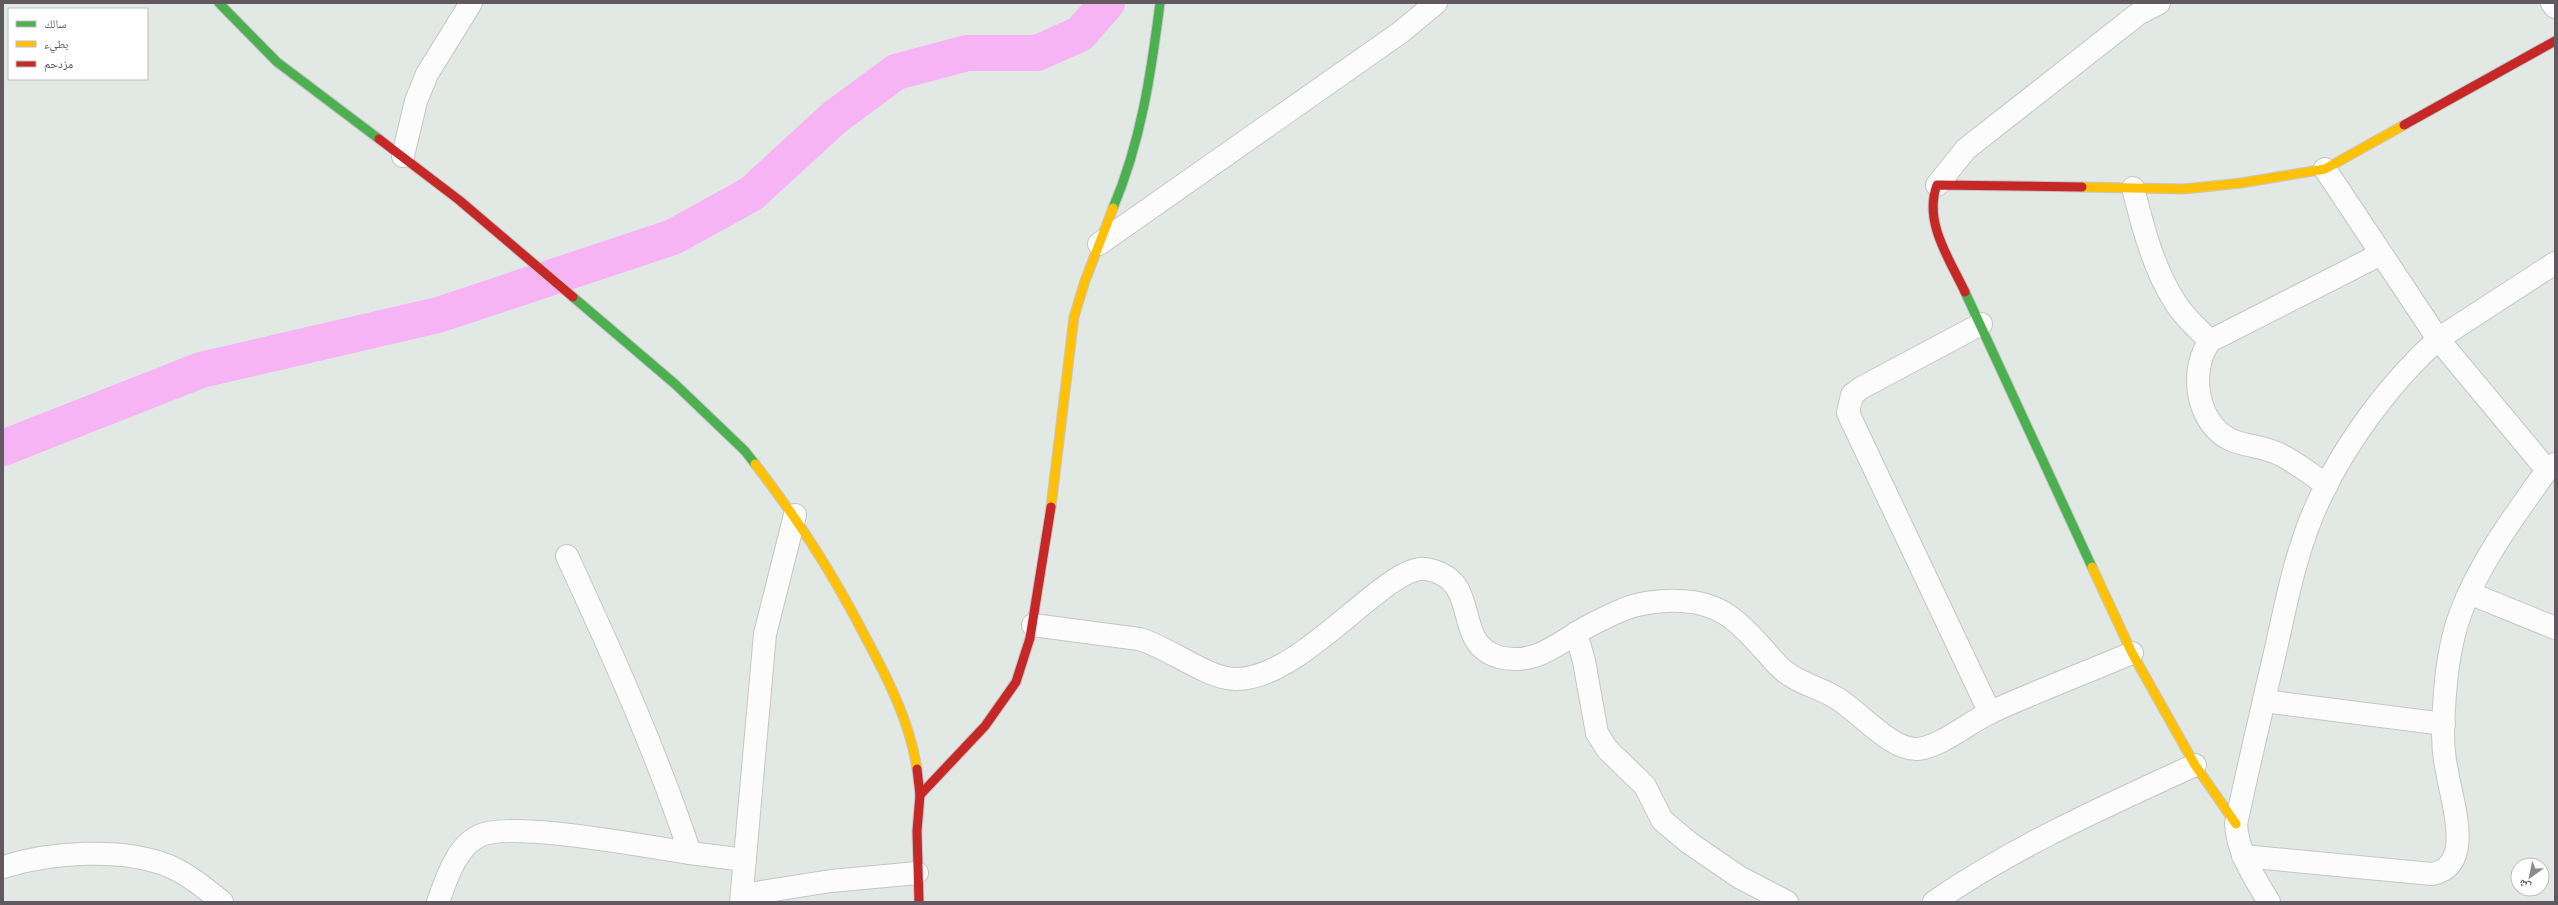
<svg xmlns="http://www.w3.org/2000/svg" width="2558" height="905" viewBox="0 0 2558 905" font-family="'PT Sans Narrow','Noto Naskh Arabic',sans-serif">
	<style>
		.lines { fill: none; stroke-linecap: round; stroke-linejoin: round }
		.river { stroke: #f6b4f4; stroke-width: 36 }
		.street-casing { stroke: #c5c5c5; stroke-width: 24 }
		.fast-casing { stroke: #c6c6c7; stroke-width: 11 }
		.slow-casing { stroke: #c6c6c7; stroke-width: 11 }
		.jam-casing { stroke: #c6c6c7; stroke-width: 11 }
		.street { stroke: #fbfcfb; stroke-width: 22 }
		.fast { stroke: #4caf50; stroke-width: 9 }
		.slow { stroke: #ffc107; stroke-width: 9 }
		.jam { stroke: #c62828; stroke-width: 9 }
	</style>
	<rect width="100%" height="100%" fill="#e2e9e5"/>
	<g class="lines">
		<polyline class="river" points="3,448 201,370 438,315 673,237 751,194 835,117 896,72 967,53 1037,53 1080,34 1107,3"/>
		<g class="street-casing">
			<g id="street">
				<polyline points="2552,3 2555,7"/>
				<polyline points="403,156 416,101 427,74 471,3"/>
				<polyline points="2325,169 2438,339 2547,470"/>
				<polyline points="1937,185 1966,149 2138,14 2159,3"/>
				<path d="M2133 188C2143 227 2153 268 2175 302 2184 317 2198 329 2210 341"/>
				<polyline points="1099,244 1401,32 1436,3"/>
				<polyline points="1981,324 1861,388 1852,395 1848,413 1990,713"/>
				<path d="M2327 485C2312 475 2297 463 2281 455 2264 446 2246 447 2229 439 2196 422 2189 369 2210 341L2381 254"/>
				<path d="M567 556C612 653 656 751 690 853L745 860"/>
				<polyline points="2469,593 2555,628"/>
				<path d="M1033 625 1139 639C1169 647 1207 679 1236 679 1302 680 1387 563 1426 569 1484 579 1450 643 1499 657 1530 665 1551 649 1575 634 1589 625 1606 617 1622 610 1637 603 1663 600 1680 601 1722 602 1740 623 1767 653 1772 659 1777 665 1783 670 1798 683 1818 687 1835 697 1858 710 1891 751 1918 749 1940 747 1970 722 1991 712 2037 691 2085 673 2132 653"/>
				<polyline points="1576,633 1584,661 1597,733 1607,749 1645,786 1662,820 1688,842 1739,877 1787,902"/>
				<polyline points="2264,701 2444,724"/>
				<path d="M2243 856 2432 874C2476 866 2451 800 2447 771 2444 758 2443 745 2443 732 2444 693 2447 648 2461 612 2481 560 2515 515 2547 470L2555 464"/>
				<path d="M3 867C50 852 123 847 169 866 189 875 205 888 222 902"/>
				<polyline points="742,895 831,881 917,873"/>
				<path d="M438 902C446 880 456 847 479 836 511 820 648 847 690 853"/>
				<polyline points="741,902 765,634 795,515"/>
				<path d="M1934 902C2017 845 2104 807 2195 765"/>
				<path d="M2269 902C2254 877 2238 854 2236 824 2249 764 2263 704 2277 644 2288 594 2298 543 2321 496 2348 439 2391 382 2438 339L2555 263"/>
			</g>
		</g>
		<g class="fast-casing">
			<g id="fast">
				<polyline points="219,3 277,62 379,139"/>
				<path d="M1113 208C1141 142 1151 74 1160 3"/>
				<polyline points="1965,292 2092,567"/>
				<polyline points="573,297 675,384 745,451 755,464"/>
			</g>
		</g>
		<g class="slow-casing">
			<g id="slow">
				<polyline points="2082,187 2184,189 2241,183 2325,169 2404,125"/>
				<path d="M755 464C800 522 833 574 867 640 889 681 910 723 917 769"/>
				<polyline points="1051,507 1074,317 1085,281 1113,208"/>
				<polyline points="2092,567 2132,653 2195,765 2236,824"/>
			</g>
		</g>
		<g class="jam-casing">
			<g id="jam">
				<polyline points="2404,125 2555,41"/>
				<polyline points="379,139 459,200 573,297"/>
				<path d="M1965 292C1950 260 1923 222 1937 185L2082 187"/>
				<polyline points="917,769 920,795 917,831 919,902"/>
				<polyline points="920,795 985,726 1016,682 1030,638 1051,507"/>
			</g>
		</g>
		<use href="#street" class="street"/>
		<use href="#fast" class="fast"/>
		<use href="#slow" class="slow"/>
		<use href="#jam" class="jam"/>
	</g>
	<rect width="2558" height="905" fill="none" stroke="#615860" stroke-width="8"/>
	<rect x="8" y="8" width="140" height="72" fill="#ffffff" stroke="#c0bcbf"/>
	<rect x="16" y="21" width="20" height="6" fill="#4caf50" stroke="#c0bcbf"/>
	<text x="44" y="28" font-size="12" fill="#615860">سالك</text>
	<rect x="16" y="41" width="20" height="6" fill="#ffc107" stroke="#c0bcbf"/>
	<text x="44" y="48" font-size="12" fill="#615860">بطيء</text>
	<rect x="16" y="61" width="20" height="6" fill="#c62828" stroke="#c0bcbf"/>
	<text x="44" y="68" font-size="12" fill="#615860">مزدحم</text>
	<g transform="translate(2530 877) rotate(213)"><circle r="19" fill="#ffffff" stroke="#c0bcbf"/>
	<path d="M0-3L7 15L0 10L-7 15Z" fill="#8e8b8f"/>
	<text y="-6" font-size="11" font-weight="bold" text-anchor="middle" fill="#615860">ش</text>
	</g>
</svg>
